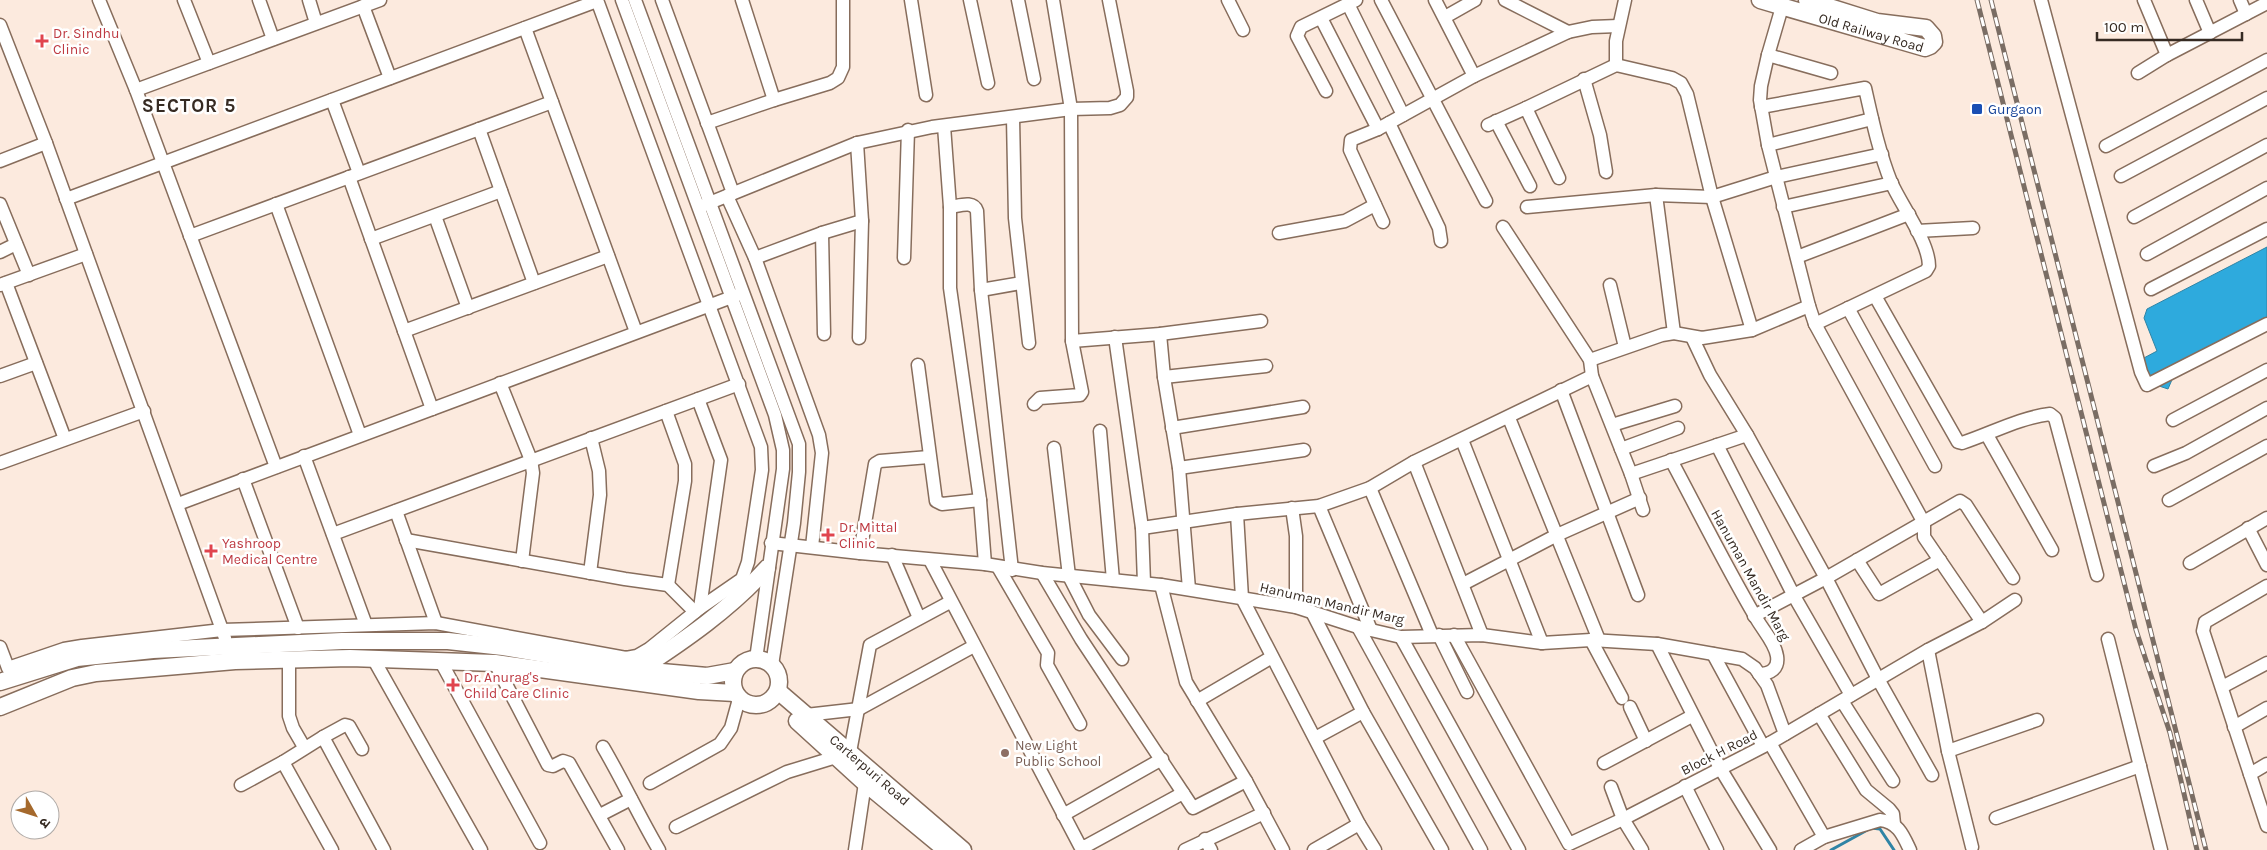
<svg xmlns="http://www.w3.org/2000/svg" width="2267" height="850" viewBox="0 0 2267 850" font-family="Karla,'Noto Sans Devanagari',sans-serif">
	<style>
		.water { fill: #2eaadd; stroke: #3084a5 }
		.lines { fill: none; stroke-linecap: round; stroke-linejoin: round }
		.stream { stroke: #3084a5; stroke-width: 3 }
		.minor-casing { stroke: #876d5c; stroke-width: 15 }
		.major-casing { stroke: #876d5c; stroke-width: 19 }
		.minor { stroke: #fff; stroke-width: 12 }
		.major { stroke: #fff; stroke-width: 16 }
		.rail-casing { stroke: #7a6d64; stroke-width: 5 }
		.rail { stroke: #fff; stroke-width: 3; stroke-dasharray: 9; stroke-linecap: butt }
		.health-dot { fill: #e0444e; stroke: #fff; stroke-width: 2 }
		.transit-dot { fill: #1a4fb4; stroke: #fff; stroke-width: 2 }
		.education-dot { fill: #8d6e63; stroke: #fff; stroke-width: 2 }
		.labels { text-anchor: middle; stroke-width: 5; stroke-linejoin: round; paint-order: stroke }
		.street-label { font-size: 14px; fill: #362b23; stroke: #fff }
		.health-label { font-size: 14px; fill: #be3a42; stroke: #fff; text-anchor: start }
		.transit-label { font-size: 14px; fill: #164399; stroke: #fff; text-anchor: start }
		.education-label { font-size: 14px; fill: #785e54; stroke: #fff; text-anchor: start }
		.district-label { font-size: 19px; font-weight: bold; letter-spacing: 1px; fill: #362b23; stroke: #fff }
	</style>
	<rect width="100%" height="100%" fill="#fceade"/>
	<polygon class="water" points="2267,247 2267,326 2174,375 2168,389 2147,382 2142,359 2157,351 2144,318 2147,309"/>
	<g class="lines">
		<polyline class="stream" points="1831,850 1871,828 1880,829 1894,850"/>
		<g class="minor-casing">
			<g id="minor">
				<polyline points="99,0 136,90 276,467"/>
				<polyline points="184,0 209,63"/>
				<polyline points="259,0 273,39"/>
				<polyline points="309,0 316,23"/>
				<polyline points="622,0 775,415 783,450 783,469 756,659"/>
				<polyline points="635,0 799,444 799,472 794,523 772,665"/>
				<polyline points="662,0 733,193"/>
				<polyline points="742,0 774,100"/>
				<polyline points="911,0 926,95"/>
				<polyline points="970,0 988,83"/>
				<polyline points="1018,0 1034,79"/>
				<polyline points="1228,0 1243,30"/>
				<polyline points="1381,0 1486,201"/>
				<polyline points="1435,0 1474,76"/>
				<polyline points="1505,0 1568,32"/>
				<polyline points="2041,0 2141,372 2147,385 2267,324"/>
				<polyline points="2144,0 2167,55"/>
				<polyline points="2196,0 2210,33"/>
				<polyline points="2240,0 2246,14"/>
				<polyline points="1348,4 1403,115"/>
				<polyline points="363,6 390,78"/>
				<polyline points="1782,7 1768,55 1761,86 1760,100 1768,145 1809,306 1815,324 1924,523 1924,537 1982,622"/>
				<polyline points="1445,17 1475,0"/>
				<polyline points="1321,18 1378,129"/>
				<polyline points="0,25 46,143 225,638"/>
				<polyline points="525,28 636,332"/>
				<polyline points="1768,55 1831,73"/>
				<polyline points="1616,65 1616,41 1625,0"/>
				<polyline points="2138,73 2167,55 2267,3"/>
				<polyline points="1584,79 1600,135 1606,172"/>
				<polyline points="136,90 380,0"/>
				<polyline points="1326,91 1297,36 1301,27 1356,0"/>
				<polyline points="332,100 359,173"/>
				<path d="M1761 107 1865 88C1872 119 1879 152 1891 182 1901 205 1929 242 1929 266L1926 271 1815 324"/>
				<polyline points="1526,108 1616,65 1672,78 1681,83 1687,94 1712,197 1752,330"/>
				<polyline points="1013,118 1015,218 1029,343"/>
				<polyline points="1496,121 1530,186"/>
				<polyline points="707,123 774,100 830,83 838,78 843,67 843,0"/>
				<polyline points="1389,123 1439,228 1441,241"/>
				<polyline points="1488,125 1526,108 1559,178"/>
				<polyline points="944,126 950,207 950,288 980,500 985,564"/>
				<polyline points="479,129 534,283"/>
				<polyline points="857,143 862,221 859,338"/>
				<polyline points="1768,145 1872,119"/>
				<polyline points="2106,146 2267,60"/>
				<polyline points="0,161 46,143"/>
				<polyline points="2121,176 2267,98"/>
				<polyline points="349,177 432,409"/>
				<polyline points="1656,195 1674,333"/>
				<polyline points="727,196 755,258 819,435 822,453 812,547"/>
				<polyline points="66,199 597,1"/>
				<polyline points="0,204 29,275"/>
				<polyline points="276,204 360,435"/>
				<polyline points="702,206 857,143 932,127 1071,109 1110,108 1120,105 1127,97 1127,91 1109,0"/>
				<path d="M950 207C959 206 973 200 977 211L981 290 1012 570"/>
				<polyline points="1527,207 1656,195 1712,197 1776,177 1882,154"/>
				<polyline points="1783,207 1892,183"/>
				<polyline points="435,216 468,308"/>
				<polyline points="2134,217 2267,145"/>
				<polyline points="1383,222 1350,150 1351,140 1378,129 1474,76 1568,32 1592,27 1618,26"/>
				<polyline points="1503,227 1590,360 1592,376 1631,474 1643,510"/>
				<polyline points="1917,231 1973,228"/>
				<polyline points="822,233 824,334"/>
				<polyline points="1279,233 1345,221 1375,205"/>
				<polyline points="190,236 552,102"/>
				<polyline points="371,239 501,191"/>
				<polyline points="0,252 16,244"/>
				<polyline points="2147,254 2267,188"/>
				<polyline points="1797,257 1909,214"/>
				<polyline points="755,258 822,233 862,221"/>
				<polyline points="904,258 908,130"/>
				<polyline points="6,283 65,439"/>
				<polyline points="0,285 86,254"/>
				<polyline points="1610,285 1625,347"/>
				<polyline points="2151,289 2267,229"/>
				<polyline points="981,290 1021,283"/>
				<path d="M1875 296 1958 442 1962 443C1992 433 2019 418 2050 414L2055 418 2097 575"/>
				<polyline points="1848,308 1935,466"/>
				<polyline points="404,331 608,256"/>
				<polyline points="1160,334 1164,377 1179,468 1189,589"/>
				<polyline points="1115,337 1142,528 1144,583"/>
				<polyline points="1692,337 1710,375 1747,435 1826,578 1878,679 1932,775"/>
				<polyline points="1072,341 1160,334 1261,321"/>
				<polyline points="1590,360 1662,335 1674,333 1702,338 1752,330 1809,306"/>
				<polyline points="918,365 936,501 942,504 980,500"/>
				<polyline points="0,376 36,363"/>
				<polyline points="1164,377 1266,366"/>
				<polyline points="500,383 531,460 533,473 522,561"/>
				<polyline points="1561,390 1638,595"/>
				<polyline points="698,399 721,460 700,608"/>
				<polyline points="1034,404 1040,398 1080,395 1082,392 1072,341 1071,109 1053,0"/>
				<polyline points="666,411 685,464 685,481 668,585"/>
				<polyline points="1509,418 1599,640"/>
				<polyline points="2173,420 2267,370"/>
				<polyline points="1612,425 1675,406"/>
				<polyline points="1172,428 1303,407"/>
				<polyline points="1100,431 1113,580"/>
				<polyline points="1987,435 2052,550"/>
				<polyline points="1462,440 1542,643"/>
				<polyline points="1717,445 1794,596 1851,695"/>
				<polyline points="1054,448 1069,576 1089,615 1122,659"/>
				<polyline points="1621,449 1678,428"/>
				<polyline points="304,456 366,625"/>
				<path d="M1671 460C1699 512 1725 565 1755 616 1761 628 1775 642 1777 656 1779 669 1770 674 1759 674"/>
				<polyline points="1414,462 1482,635"/>
				<polyline points="0,463 144,411"/>
				<polyline points="2154,466 2186,453 2267,408"/>
				<polyline points="1179,468 1304,450"/>
				<polyline points="1631,474 1747,435"/>
				<polyline points="243,479 298,628"/>
				<polyline points="1370,488 1432,635"/>
				<polyline points="2169,500 2267,446"/>
				<polyline points="178,504 740,294"/>
				<polyline points="1319,506 1371,630"/>
				<polyline points="1292,508 1296,536 1296,607"/>
				<polyline points="396,511 436,623"/>
				<polyline points="1237,514 1242,598 1359,824 1375,850"/>
				<polyline points="1142,528 1237,514 1319,506 1370,488 1414,462 1592,376"/>
				<polyline points="2248,528 2267,565"/>
				<polyline points="333,534 739,384"/>
				<polyline points="406,540 625,579 668,585 695,612"/>
				<polyline points="771,543 860,553 985,564 1042,573 1161,585 1296,607 1358,627 1401,637 1482,635 1542,643 1591,640 1657,644 1742,659 1755,668 1767,685 1785,734"/>
				<polyline points="860,553 875,464 880,461 929,457"/>
				<polyline points="892,555 919,618"/>
				<polyline points="930,560 1080,846 1086,846 1183,793"/>
				<polyline points="1857,560 1879,594 1940,560"/>
				<polyline points="2190,563 2267,518"/>
				<polyline points="998,567 1048,653 1047,665 1080,724"/>
				<polyline points="590,573 600,495 599,471 591,438"/>
				<polyline points="1042,573 1081,639 1193,808 1246,781"/>
				<polyline points="1463,584 1557,535 1640,498"/>
				<polyline points="1161,585 1186,682 1246,781 1283,850"/>
				<polyline points="2267,586 2205,622 2203,631 2267,826"/>
				<polyline points="1312,612 1363,712 1442,850"/>
				<polyline points="1754,616 1826,578 1960,501 1966,505 2013,578"/>
				<polyline points="1358,627 1481,850"/>
				<polyline points="1439,635 1467,692"/>
				<polyline points="1454,635 1569,844 1623,819 1770,743 1928,650 1982,622 2015,600"/>
				<polyline points="1401,637 1519,850"/>
				<polyline points="2108,639 2161,850"/>
				<polyline points="1591,640 1622,698"/>
				<polyline points="1657,644 1720,768 1770,850"/>
				<polyline points="0,647 8,668 64,649 82,646 222,630 436,623 626,658 637,656 649,649 700,608 742,579 748,562 762,470 761,447 597,0"/>
				<polyline points="1928,650 1948,751 1972,847"/>
				<polyline points="1713,654 1763,746"/>
				<polyline points="374,660 481,850"/>
				<polyline points="289,661 289,716 293,728 304,747"/>
				<polyline points="441,662 540,843"/>
				<polyline points="495,663 548,765 553,766 563,761 569,763 618,850"/>
				<polyline points="2222,687 2267,663"/>
				<polyline points="1197,701 1272,657"/>
				<polyline points="1842,701 1893,781"/>
				<polyline points="1630,707 1646,741"/>
				<polyline points="1819,714 1866,790 1889,809 1893,814 1894,824"/>
				<polyline points="806,715 859,709 974,646"/>
				<polyline points="2234,727 2267,708"/>
				<polyline points="323,737 345,725 349,726 362,749"/>
				<polyline points="1315,738 1363,712"/>
				<polyline points="1770,743 1824,837"/>
				<path d="M603 747C623 781 639 816 659 850"/>
				<polyline points="1948,751 2037,720"/>
				<polyline points="850,752 870,645 950,602"/>
				<polyline points="283,762 323,737 384,850"/>
				<polyline points="1604,763 1692,716"/>
				<polyline points="2250,774 2267,764"/>
				<polyline points="650,783 720,744 731,728 739,699"/>
				<polyline points="241,785 283,762 332,850"/>
				<polyline points="1685,786 1717,850"/>
				<polyline points="1611,787 1623,819 1642,850"/>
				<polyline points="600,815 631,799"/>
				<polyline points="1063,815 1162,759"/>
				<polyline points="1996,818 2140,766"/>
				<polyline points="676,827 787,772 836,757"/>
				<polyline points="1205,839 1211,850"/>
				<polyline points="855,850 865,783"/>
				<polyline points="1185,850 1264,813"/>
				<polyline points="1314,850 1359,824"/>
				<path d="M1801 850 1824 837 1880 820C1898 822 1903 835 1910 850"/>
			</g>
		</g>
		<g class="major-casing">
			<g id="major">
				<path id="s1" d="M1760 0 1925 48 1930 46 1934 42 1933 36 1926 28 1877 22 1807 0"/>
				<circle cx="756" cy="682" r="23"/>
				<path d="M639 670C685 640 730 609 767 568"/>
				<polyline points="0,682 77,658 153,650 342,641 448,641 503,647 639,670 707,676 735,671"/>
				<path id="s2" d="M778 691 963 850"/>
				<polyline points="0,707 72,678 96,673 235,661 350,658 495,663 699,691 735,693"/>
				<polyline points="797,721 865,783 946,850"/>
			</g>
		</g>
		<use href="#minor" class="minor"/>
		<use href="#major" class="major"/>
		<g class="rail-casing">
			<g id="rail">
				<polyline points="1977,0 2136,630 2170,733 2197,850"/>
				<polyline points="1991,0 2206,850"/>
			</g>
		</g>
		<use href="#rail" class="rail"/>
	</g>
	<g class="health-dot">
		<path d="M39.5 33.5h5v5h5v5h-5v5h-5v-5h-5v-5h5z"/>
		<path d="M825.5 527.5h5v5h5v5h-5v5h-5v-5h-5v-5h5z"/>
		<path d="M208.5 543.5h5v5h5v5h-5v5h-5v-5h-5v-5h5z"/>
		<path d="M450.5 677.5h5v5h5v5h-5v5h-5v-5h-5v-5h5z"/>
	</g>
	<rect class="transit-dot" x="1971" y="103" width="12" height="12" rx="2.5"/>
	<circle class="education-dot" cx="1005" cy="753" r="5"/>
	<g class="labels">
		<g class="street-label">
			<text dy="5" stroke="none"><textPath href="#s1" startOffset="116">Old Railway Road</textPath></text>
			<text transform="translate(1751 575) rotate(61)" y="5">Hanuman Mandir Marg</text>
			<text transform="translate(1332 603) rotate(13)" y="5">Hanuman Mandir Marg</text>
			<text transform="translate(1719 752) rotate(-27)" y="5">Block H Road</text>
			<text dy="5" stroke="none"><textPath href="#s2" startOffset="121">Carterpuri Road</textPath></text>
		</g>
		<g class="health-label">
			<text x="53" y="38">Dr. Sindhu<tspan x="53" dy="16">Clinic</tspan></text>
			<text x="839" y="532">Dr. Mittal<tspan x="839" dy="16">Clinic</tspan></text>
			<text x="222" y="548">Yashroop<tspan x="222" dy="16">Medical Centre</tspan></text>
			<text x="464" y="682">Dr. Anurag's<tspan x="464" dy="16">Child Care Clinic</tspan></text>
		</g>
		<g class="transit-label">
			<text x="1988" y="114">Gurgaon</text>
		</g>
		<g class="education-label">
			<text x="1015" y="750">New Light<tspan x="1015" dy="16">Public School</tspan></text>
		</g>
		<g class="district-label">
			<text x="189" y="112">SECTOR 5</text>
		</g>
	</g>
	<g transform="translate(35 815) rotate(129)"><circle r="24" fill="#ffffff" stroke="#afaaa7"/>
	<path d="M0-4L9 19L0 12L-9 19Z" fill="#a5692c"/>
	<text y="-8" font-size="14" font-weight="bold" text-anchor="middle" fill="#362b23">उ</text>
	</g>
	<path d="M2097 32v8h145v-8" fill="none" stroke="#362b23" stroke-width="2.5"/>
	<text x="2104" y="32" font-size="15" fill="#362b23" stroke="#ffffff" stroke-width="4" paint-order="stroke">100 m</text>
</svg>
